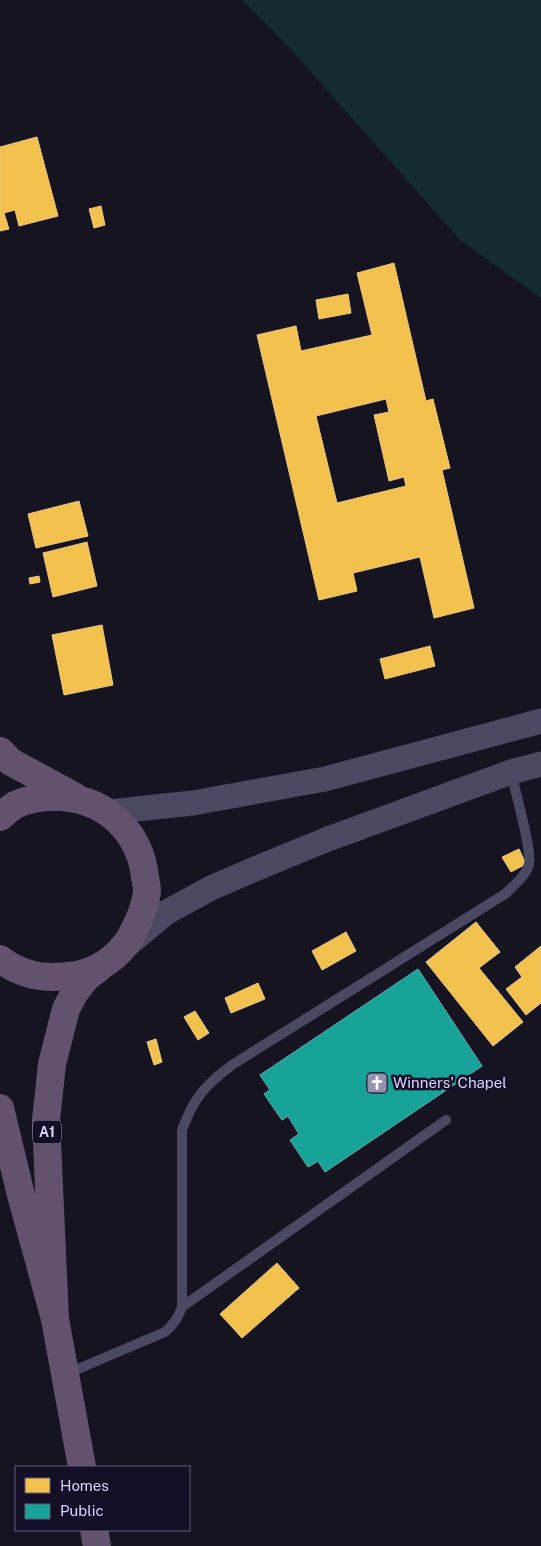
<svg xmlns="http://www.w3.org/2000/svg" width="541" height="1546" viewBox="0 0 541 1546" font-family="'Public Sans',sans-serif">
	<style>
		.green { fill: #132c2d }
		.homes { fill: #f2c14e; stroke: #eac783; fill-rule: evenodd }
		.public { fill: #17a398; stroke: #51b2b7 }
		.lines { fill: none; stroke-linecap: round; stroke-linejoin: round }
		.service { stroke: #4a4962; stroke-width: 10 }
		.tertiary { stroke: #4a4962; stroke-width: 25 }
		.trunk { stroke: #62526e; stroke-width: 28 }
		.labels { text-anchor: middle; stroke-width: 5; stroke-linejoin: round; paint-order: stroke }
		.shield { fill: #130f26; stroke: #9e99be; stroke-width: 1 }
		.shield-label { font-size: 14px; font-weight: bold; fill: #d9d4ff }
		.poi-label { font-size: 15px; fill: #d9d4ff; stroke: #130f26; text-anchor: start }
	</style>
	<rect width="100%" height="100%" fill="#161421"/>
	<polygon class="green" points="242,0 541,0 541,298 461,241 295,54"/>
	<g class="homes">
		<polygon points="37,137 58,216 19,226 15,210 4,213 9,229 0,231 0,147"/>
		<polygon points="101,206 105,225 94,228 89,209"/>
		<path d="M394 263 426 401 433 399 450 468 442 470 474 608 434 618 420 557 353 573 357 591 319 600 257 335 296 326 301 351 372 335 357 273ZM386 399 389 412 374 415 389 481 404 477 406 486 337 503 316 416Z"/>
		<polygon points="348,294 351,313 319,319 316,300"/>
		<polygon points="79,501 88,536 36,548 28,514"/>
		<polygon points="87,542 97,586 53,597 43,553"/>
		<polygon points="39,576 40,582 30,584 29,578"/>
		<polygon points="102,625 113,685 64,695 52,635"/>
		<polygon points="430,646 435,666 385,679 380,659"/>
		<polygon points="519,849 526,864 511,872 502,857"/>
		<polygon points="476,922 500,952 479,968 523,1022 493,1046 426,962"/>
		<polygon points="346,932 356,951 322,970 312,951"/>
		<polygon points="541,946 541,1003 526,1015 506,989 522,977 515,967"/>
		<polygon points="258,983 265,999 231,1013 225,998"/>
		<polygon points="195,1011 209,1033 198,1040 184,1017"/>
		<polygon points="156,1039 162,1062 154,1065 147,1042"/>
		<polygon points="277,1263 299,1288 242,1338 220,1314"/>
	</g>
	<polygon class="public" points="418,969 482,1066 325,1172 318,1161 308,1167 290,1140 299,1134 288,1116 282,1120 264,1094 270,1090 260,1075"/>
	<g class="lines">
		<g class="service">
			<polyline points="182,1307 446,1120"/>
			<path d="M66 1374 165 1332C174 1324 178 1318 182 1307V1130C194 1098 204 1086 232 1065L505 894C514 885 526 876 529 864 532 849 515 791 511 772"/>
		</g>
		<g class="tertiary">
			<polyline points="108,812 193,803 325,779 541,721"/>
			<polyline points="126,946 167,912 211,888 262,866 328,839 511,772 541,764"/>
		</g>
		<g class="trunk">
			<polyline points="0,751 11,762 74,796"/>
			<path d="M0 817C5 813 10 808 15 805 30 798 48 796 63 797 108 801 140 833 145 877 146 882 147 888 147 892 145 909 138 924 130 938 118 957 97 972 75 975 48 980 22 976 0 959"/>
			<polyline points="0,1108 20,1191 55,1319 82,1467"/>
			<polyline points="55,1319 46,1120 52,1064 66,1009 75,992 87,977 99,968"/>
			<polyline points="94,1530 97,1546"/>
		</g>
	</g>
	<defs>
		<g id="church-square" transform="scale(1.125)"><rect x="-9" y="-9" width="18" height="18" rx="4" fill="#9591b1" stroke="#130f26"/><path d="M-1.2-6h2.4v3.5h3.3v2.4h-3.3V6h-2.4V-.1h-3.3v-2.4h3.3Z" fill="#fff"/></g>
	</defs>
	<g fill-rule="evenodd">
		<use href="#church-square" x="377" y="1083"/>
	</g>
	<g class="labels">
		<rect class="shield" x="33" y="1120.5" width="28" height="23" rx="4"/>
		<g class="shield-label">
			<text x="47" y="1137">A1</text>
		</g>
		<g class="poi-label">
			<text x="393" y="1088">Winners' Chapel</text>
		</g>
	</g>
	<rect x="15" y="1466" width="175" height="65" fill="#130f26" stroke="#625e7d"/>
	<rect x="25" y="1478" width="25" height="15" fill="#f2c14e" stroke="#625e7d"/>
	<text x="60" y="1491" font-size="15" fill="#d9d4ff">Homes</text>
	<rect x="25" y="1504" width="25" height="15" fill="#17a398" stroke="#625e7d"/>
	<text x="60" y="1516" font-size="15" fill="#d9d4ff">Public</text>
</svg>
